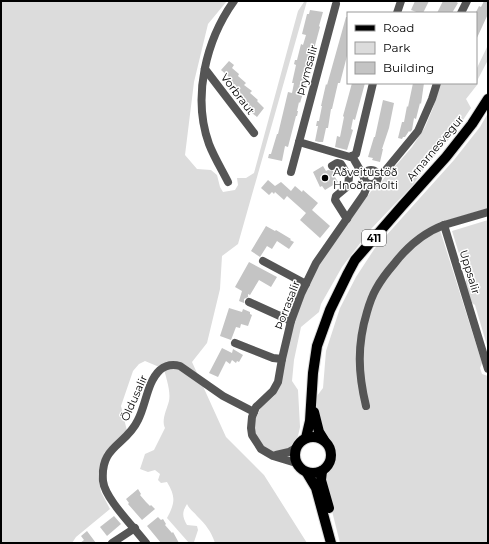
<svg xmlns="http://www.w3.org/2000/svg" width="489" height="544" viewBox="0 0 489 544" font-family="Montserrat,sans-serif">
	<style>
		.green { fill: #dcdcdc }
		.building { fill: #c4c4c4 }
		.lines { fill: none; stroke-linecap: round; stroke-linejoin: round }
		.major-casing { stroke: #dbdbdb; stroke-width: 12 }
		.minor { stroke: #555; stroke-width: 8 }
		.major { stroke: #000; stroke-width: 10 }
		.poi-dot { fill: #000; stroke: #fff; stroke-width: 1.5 }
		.labels { text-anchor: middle; stroke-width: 3; stroke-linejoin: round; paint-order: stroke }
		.shield { fill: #fff; stroke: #4c4c4c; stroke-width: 1 }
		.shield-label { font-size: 10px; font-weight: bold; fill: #000 }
		.street-label { font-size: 11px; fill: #000; stroke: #fff }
		.poi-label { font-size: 11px; fill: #000; stroke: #fff; text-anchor: start }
	</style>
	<rect width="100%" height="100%" fill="#fff"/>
	<g class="green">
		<path d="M1 1H227L208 24 194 82 185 155 197 169 211 170 217 175 220 187 223 192 235 190 238 185 237 178H246L254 173 298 11 304 2 307 1 238 244 222 256 220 289 207 343 192 362 226 437 264 475 307 543H215C211 531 206 525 197 516 193 511 190 510 187 504 182 512 182 516 187 525L197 526 198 530 194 542 189 543 167 518C175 503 176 497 167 482L161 483 158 480 160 474 155 470 148 472 140 469 145 454 154 450 165 428C161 420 167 409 169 401 171 391 166 378 164 369L145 361 139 364 133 371 121 406 127 431 104 453 98 475 101 492 110 509 76 537 72 543H1Z"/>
		<polygon points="488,45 488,60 478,79 477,85 466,99 471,108 455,132 425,167 413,185 371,229 342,267 321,304 319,312 301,327 294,360 292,381 298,390 300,427 298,436 288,450 276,453 269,451 262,445 257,437 254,429 255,420 261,407 274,396 278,389 287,348 300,302 319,263 343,229 372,190 378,187 385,177 399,162 412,147 425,127 433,108 440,83 476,83 476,70"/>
		<polygon points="488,113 488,208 439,223 440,230 482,363 480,368 482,374 488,376 488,543 340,543 328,495 325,472 332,461 333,448 326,436 316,412 317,396 323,388 326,351 340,308 356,277 375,248 454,160 480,127"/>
		<polygon points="488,220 488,349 475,305 472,303 465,282 467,279 452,231"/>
	</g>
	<g class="building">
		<polygon points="415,1 429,1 423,13 419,13 411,10"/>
		<polygon points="443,1 455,1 458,3 452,13 437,13"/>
		<polygon points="484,1 488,1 488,14 476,40 476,12 479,6 481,7"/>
		<polygon points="310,10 323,12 319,26 320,27 307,75 308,75 305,86 300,103 299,102 297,111 298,111 297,116 296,116 288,147 285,146 282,161 268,158 269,154 271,154 277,134 278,134 288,92 292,93 294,83 292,83 296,65 294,64 295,60 297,60 301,44 303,45 306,35 302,34 307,14 309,14"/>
		<polygon points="346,17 348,17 348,52 340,83 338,83 332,109 331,109 328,128 326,128 323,142 319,142 315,141 318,126 316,126 317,121 319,121 322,106 321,106 326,84 327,85"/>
		<polygon points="229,61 234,65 232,68 239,74 238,76 246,83 244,85 252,91 250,93 258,100 257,101 264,108 257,117 252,113 253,111 246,104 247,103 239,96 241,94 234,87 235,86 227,79 229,77 221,70"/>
		<polygon points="352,83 365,83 355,120 353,119 351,129 353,130 347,150 335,147 337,136 340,137 344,117 343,116"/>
		<polygon points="413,83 424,83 421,104 420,103 416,119 414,118 412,130 410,132 409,131 405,137 403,137 402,139 398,138 402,122 404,122 407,106 408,107"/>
		<polygon points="383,100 394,103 389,128 382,149 383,149 380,162 372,160 373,158 368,157 374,137 375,137"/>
		<polygon points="323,166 326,171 328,170 333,171 334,173 333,174 338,182 325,190 322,186 320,187 313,172"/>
		<polygon points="268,180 275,186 281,182 291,191 295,186 302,192 303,190 318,203 312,210 330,226 320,238 300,220 306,213 287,196 284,200 275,192 274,194 272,192 269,195 261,188"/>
		<polygon points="266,226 275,231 276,230 291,239 290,240 294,242 289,249 277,241 272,249 267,246 260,257 251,251"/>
		<polygon points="249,262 277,277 271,287 259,280 250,295 248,294 248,297 244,299 244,303 239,301 242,291 235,287"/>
		<polygon points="229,308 242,312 243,309 250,312 250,314 252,315 248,326 241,324 240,328 236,327 231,340 220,336"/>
		<polygon points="222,348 232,353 233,349 243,355 239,362 237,361 236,363 232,360 230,364 226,361 218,377 209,373"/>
		<polygon points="138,489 141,494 140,495 146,502 150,506 151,505 155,509 142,520 128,504 129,503 126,499"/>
		<polygon points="114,516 121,524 107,536 100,527"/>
		<polygon points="158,517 161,520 163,519 166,524 165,525 172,533 173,532 179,543 161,543 147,526"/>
		<polygon points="87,531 96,543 80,543 84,540 81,536"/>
	</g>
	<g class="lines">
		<g class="major-casing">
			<g id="major">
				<polyline points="314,412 319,432 324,440"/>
				<circle cx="313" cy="455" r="18"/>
				<polyline points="306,438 310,421 313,373 317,346 330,310 348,273 355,260 402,206 446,157 472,124 488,99"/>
				<polyline points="322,471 321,480 329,508"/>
				<polyline points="307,473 316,488 331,543"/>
			</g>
		</g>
		<g class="minor">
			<polyline points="397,13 401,1"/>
			<polyline points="461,13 467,1"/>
			<polyline points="205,69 254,133"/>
			<polyline points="299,142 350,157 352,156"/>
			<polyline points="352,156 356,154 373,83"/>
			<polyline points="352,156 364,177"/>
			<polyline points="332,166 337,163 341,164 349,177 348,186 336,196 335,200 347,219"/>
			<circle cx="371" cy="177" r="7"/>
			<polyline points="291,172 336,4"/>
			<polyline points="378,175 385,171 418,131 432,99 437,83"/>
			<path d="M228 182C222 170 214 157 209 144 192 97 206 40 234 1"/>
			<polyline points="488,212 444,225 488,369"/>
			<polyline points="263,261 306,284"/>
			<polyline points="249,302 291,321"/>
			<polyline points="235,343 273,358 282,359"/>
			<path d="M366 406C358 373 357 345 367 312 369 305 372 296 376 289 381 280 387 272 394 264 407 247 423 233 444 225"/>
			<polyline points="276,455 289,452 296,448"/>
			<polyline points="296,463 273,456 261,449 252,435 251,428 252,417 256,407 273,391 278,382 282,359 291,321 301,294 316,263 364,194 368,184"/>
			<polyline points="112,543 135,528"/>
			<path d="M146 543C134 527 105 499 103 481 100 445 126 446 138 420 146 405 147 382 160 370 166 365 173 364 180 366L223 396 254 412"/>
		</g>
		<use href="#major" class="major"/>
	</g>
	<circle class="poi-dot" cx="325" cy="178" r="4"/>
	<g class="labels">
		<rect class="shield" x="362" y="230" width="24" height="16" rx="3"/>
		<g class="shield-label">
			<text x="374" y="242">411</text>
		</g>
		<g class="street-label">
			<text transform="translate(307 70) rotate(-75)" y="4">Þrymsalir</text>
			<text transform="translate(238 94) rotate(53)" y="4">Vorbraut</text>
			<text transform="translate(435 148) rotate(-50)" y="4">Arnarnesvegur</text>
			<text transform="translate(470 272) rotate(73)" y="4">Uppsalir</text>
			<text transform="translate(287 305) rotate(-69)" y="4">Þorrasalir</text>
			<text transform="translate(134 398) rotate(-66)" y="4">Öldusalir</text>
		</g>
		<g class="poi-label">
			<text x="333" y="176">Aðveitustöð<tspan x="333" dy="13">Hnoðraholti</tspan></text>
		</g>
	</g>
	<rect width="489" height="544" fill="none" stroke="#000000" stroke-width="4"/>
	<rect x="347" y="12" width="130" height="72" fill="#ffffff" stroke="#999999"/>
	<rect x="355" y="25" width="20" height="6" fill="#000000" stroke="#999999"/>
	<text x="383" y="32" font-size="12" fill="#000000">Road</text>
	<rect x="355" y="42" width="20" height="12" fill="#dcdcdc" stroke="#999999"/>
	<text x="383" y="52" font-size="12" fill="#000000">Park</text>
	<rect x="355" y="62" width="20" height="12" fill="#c4c4c4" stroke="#999999"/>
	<text x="383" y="72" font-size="12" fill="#000000">Building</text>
</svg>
